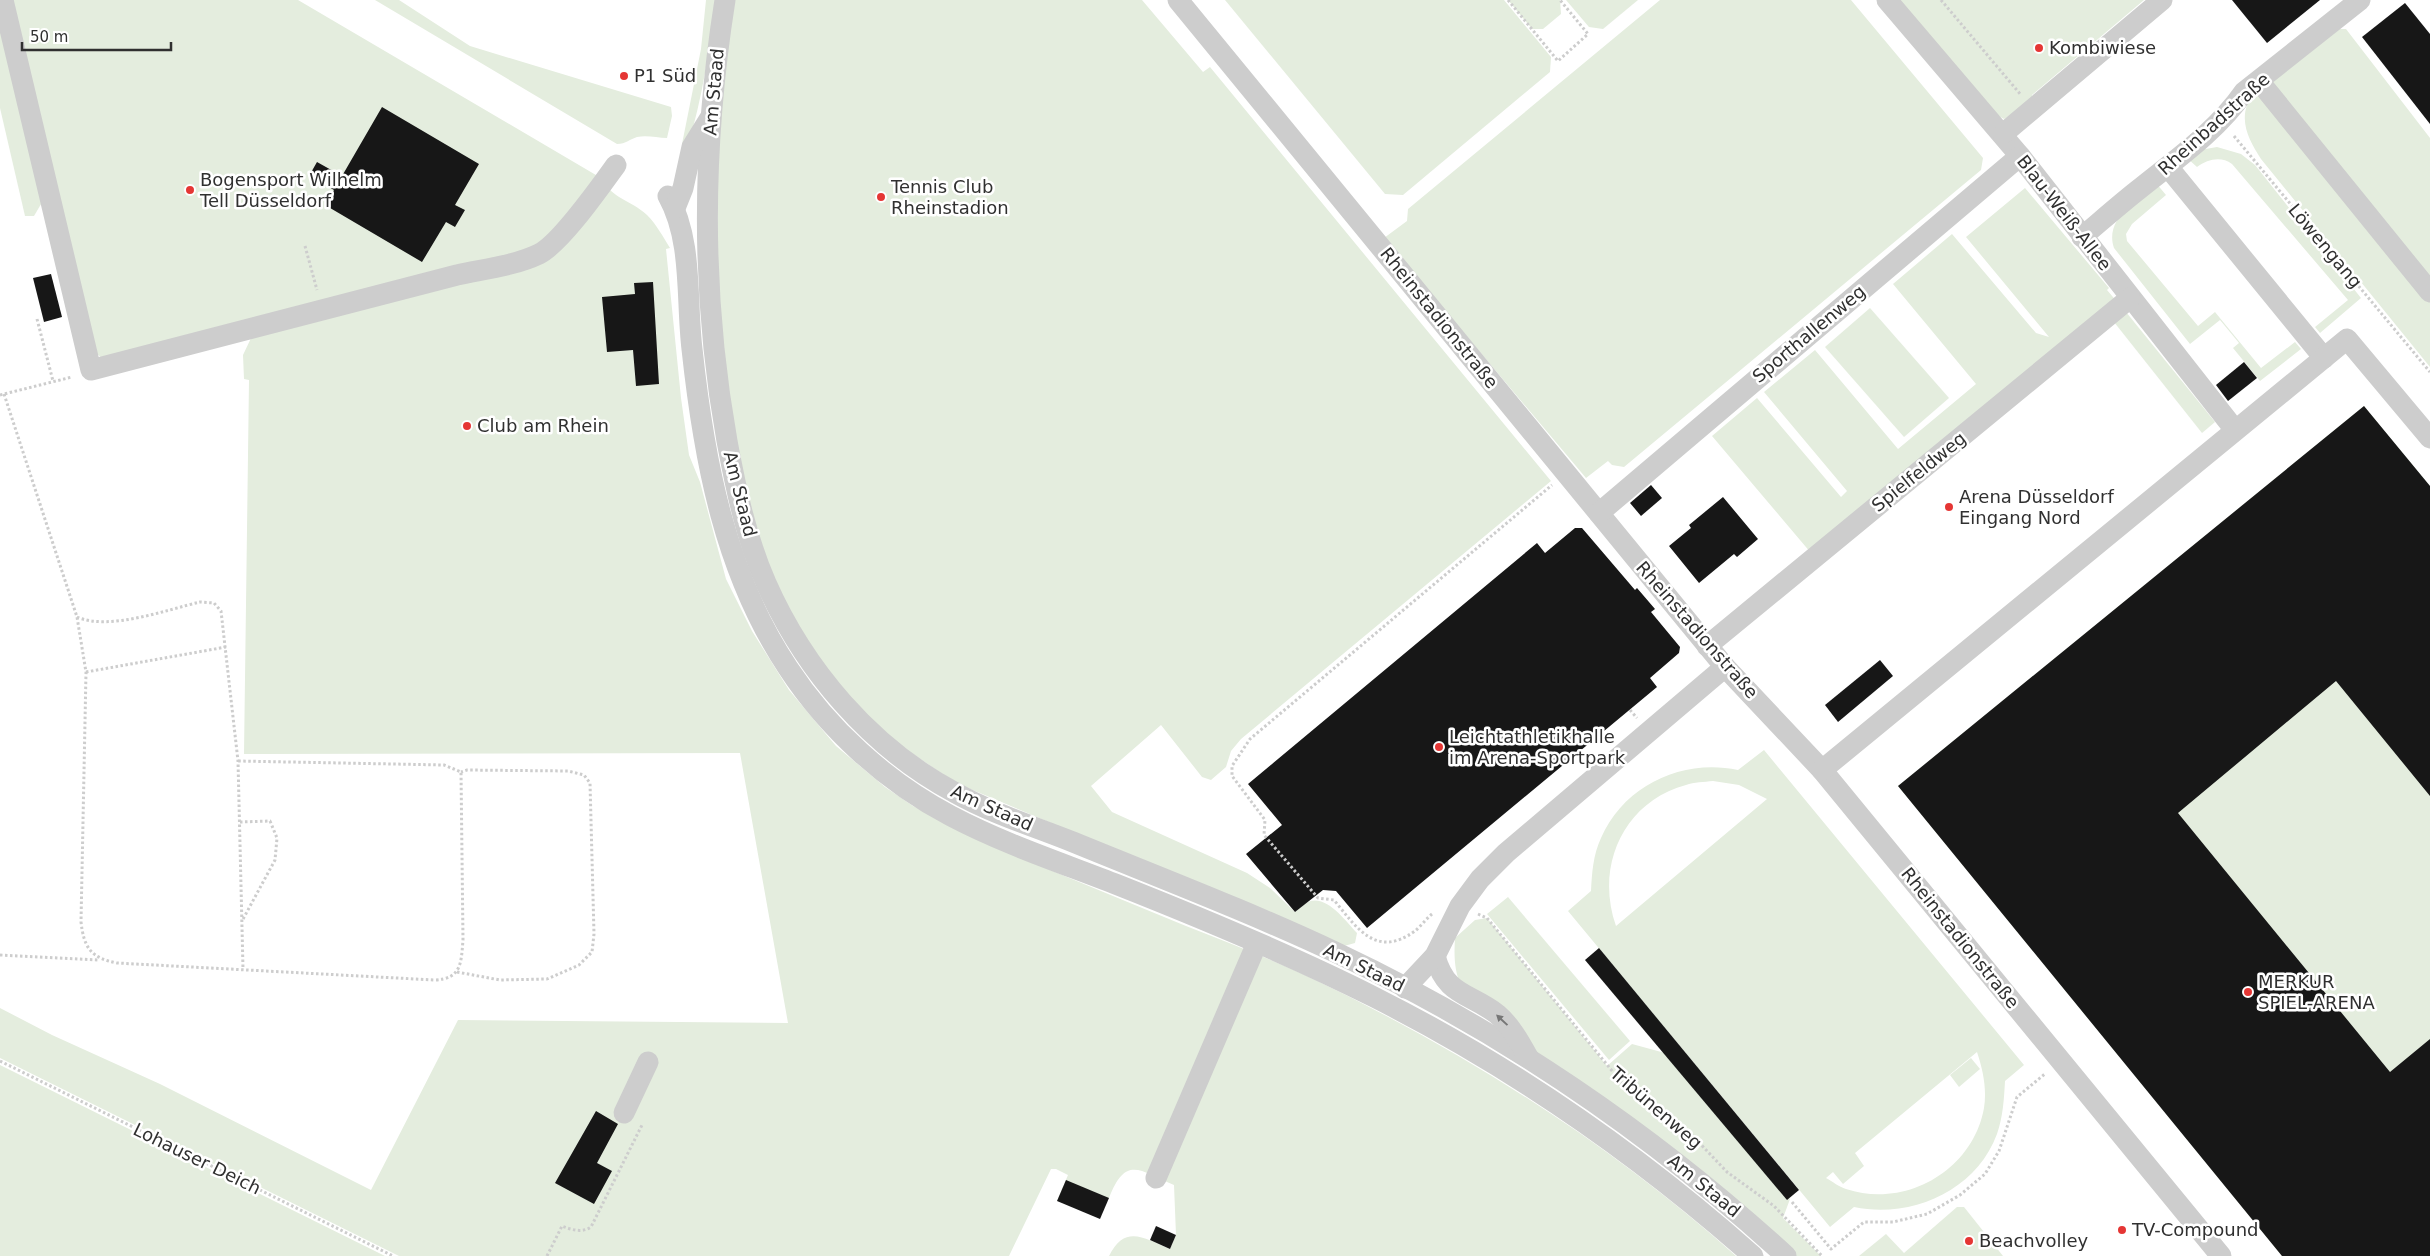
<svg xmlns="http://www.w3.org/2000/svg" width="2430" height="1256" viewBox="0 0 2430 1256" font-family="'DejaVu Sans',sans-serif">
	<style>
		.green { fill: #e4edde; fill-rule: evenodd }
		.building { fill: #171717 }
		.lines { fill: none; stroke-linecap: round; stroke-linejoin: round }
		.path { stroke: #cdcdcd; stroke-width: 3; stroke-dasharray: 2.5 2.5; stroke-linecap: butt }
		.minor { stroke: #cdcdcd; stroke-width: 21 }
		.oneway { fill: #777 }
		.poi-dot { fill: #e53634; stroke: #fff; stroke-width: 2 }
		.labels { text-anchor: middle; stroke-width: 5; stroke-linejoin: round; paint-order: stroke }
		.poi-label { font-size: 18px; fill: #303030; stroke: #fff; text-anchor: start }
		.street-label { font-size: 18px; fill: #303030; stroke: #fff }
	</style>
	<rect width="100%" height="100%" fill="#fff"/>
	<g class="green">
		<path d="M6 0H298L601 178C612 199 631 200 647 215 657 225 663 237 670 248L666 249 681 398 689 455 700 482 726 579 752 631 789 690 836 746 885 787 913 806 1001 850C1063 875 1124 901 1186 926 1227 942 1268 958 1307 976 1462 1050 1608 1142 1736 1256H1109C1125 1224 1144 1238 1170 1249L1176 1235 1174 1185C1140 1171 1126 1154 1109 1198L1057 1201 1068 1175 1056 1169H1051L1009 1256H399L0 1058V1008L52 1035 160 1084 371 1190 458 1020 788 1023 740 753 244 754 249 380 244 379 243 355 252 336 106 362 95 352Z"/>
		<path d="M375 0H399L470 46 671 107 672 116 667 138C657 138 648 135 637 137 630 139 626 144 617 144Z"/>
		<path d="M706 0H715C710 50 702 98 688 146L682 144 701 49Z"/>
		<path d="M735 0H1142L1203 72 1210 67 1551 481 1241 739 1231 751 1226 767 1211 780 1202 777 1161 725 1091 786 1112 812 1247 873 1270 888 1295 912C1299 909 1303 904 1308 902 1327 894 1346 922 1357 933L1355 943 1344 946 956 783 876 729 808 647 766 563 740 477 718 311 717 117Z"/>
		<polygon points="1225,0 1504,0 1551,57 1550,72 1403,195 1385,194"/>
		<polygon points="1508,0 1560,0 1561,14 1543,29 1532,29"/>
		<polygon points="1566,0 1638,0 1603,29 1589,27"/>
		<polygon points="1660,0 1851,0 1983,158 1981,170 1624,467 1612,465 1608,461 1586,478 1384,238 1407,221 1408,209"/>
		<polygon points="1899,0 2144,0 2032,95 2035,100 2004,119 1997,115"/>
		<polygon points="0,4 44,199 34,216 25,216 0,108"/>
		<path d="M2339 29H2346L2430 138V367L2261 159C2251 143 2240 125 2247 105 2254 88 2321 43 2339 29Z"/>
		<path d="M2217 147 2241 154 2255 165 2361 298 2320 333 2315 327 2348 300 2232 164C2221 156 2208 159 2197 167L2187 158 2200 150Z"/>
		<path d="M2156 183 2166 195 2132 224 2126 234 2127 241 2198 326 2215 312 2261 368 2295 342 2301 349 2260 381 2233 348 2239 343 2220 320 2190 344 2114 248C2104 219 2137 200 2156 183Z"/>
		<polygon points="2025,188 2109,288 2107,290 2118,303 1811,553 1712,436 1757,398 1841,497 1847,491 1764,392 1815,350 1898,449 1976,384 1893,284 1952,234 2036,333 2049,337 1966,237"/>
		<polygon points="1870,308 1949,398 1904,437 1825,347"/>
		<polygon points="2126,312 2215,422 2202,433 2114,322"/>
		<polygon points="2364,406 2430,486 2430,1256 2282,1256 1898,786"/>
		<path d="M1764 750 2024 1065 2005 1081C2004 1099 2003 1117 1997 1134 1976 1191 1911 1219 1854 1207L1830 1227 1568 911 1591 891C1592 873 1593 855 1601 838 1624 785 1683 758 1738 770ZM1713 781 1739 785 1767 799 1616 926C1595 867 1623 802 1686 785 1694 782 1704 782 1713 781ZM1977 1052C1983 1070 1987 1089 1984 1108 1973 1170 1906 1209 1846 1189 1839 1187 1832 1181 1826 1178L1833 1172 1843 1184 1864 1166 1855 1153Z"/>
		<polygon points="1508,897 1630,1041 1609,1060 1487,914"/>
		<path d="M1487 918 1607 1066 1632 1044 1665 1053 1790 1199 1783 1218 1821 1256H1795L1552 1068 1461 986C1454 970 1454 955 1455 938L1475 920Z"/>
		<polygon points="1971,1058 1980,1069 1959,1087 1950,1075"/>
		<polygon points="0,1065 385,1256 0,1256"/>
		<polygon points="1957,1207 1964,1207 2003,1256 1859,1256 1886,1234 1904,1253"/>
	</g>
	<g class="building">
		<polygon points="2232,0 2320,0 2267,43"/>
		<polygon points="2405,3 2430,34 2430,124 2362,37"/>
		<polygon points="382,107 479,164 455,205 465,210 455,227 446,222 422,262 325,205 334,190 309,176 317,162 342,176"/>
		<polygon points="51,274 62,317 44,322 33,278"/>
		<polygon points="653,282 659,384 636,386 633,350 607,352 602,297 635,294 634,283"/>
		<polygon points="2244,362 2257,378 2228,401 2216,385"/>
		<polygon points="2364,406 2430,486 2430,796 2336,681 2178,813 2390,1072 2430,1039 2430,1256 2282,1256 1898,786"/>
		<polygon points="1651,485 1662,498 1641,516 1630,503"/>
		<polygon points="1723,497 1758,539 1737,557 1734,554 1699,583 1669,546 1691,528 1689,525"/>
		<polygon points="1575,528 1582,528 1635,590 1637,588 1655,609 1651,612 1680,647 1679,653 1650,678 1657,687 1367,928 1336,891 1323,890 1295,912 1246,854 1282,825 1248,784 1537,543 1545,553"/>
		<polygon points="1880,660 1893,676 1838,722 1825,705"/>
		<polygon points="1599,948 1799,1190 1787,1200 1585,960"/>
		<polygon points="596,1111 618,1124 597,1163 612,1171 594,1204 555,1183"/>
		<polygon points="1066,1180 1109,1198 1100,1219 1057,1201"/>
		<polygon points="1156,1226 1176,1235 1170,1249 1150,1240"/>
	</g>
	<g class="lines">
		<g class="path">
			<polyline points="1508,0 1558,61 1588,34 1560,0"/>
			<polyline points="1941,0 2021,95"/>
			<polyline points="2234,136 2430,372"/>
			<polyline points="305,246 317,290"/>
			<polyline points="37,319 53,381"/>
			<path d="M4 394 77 617 86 672 81 922C84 948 91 958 117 963L434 980C462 979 461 963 463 940L461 772 444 765 238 761"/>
			<polyline points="0,395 72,377"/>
			<path d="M77 617C109 631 166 610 200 602L214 603 221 611 238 761 243 969"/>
			<polyline points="86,672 226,647"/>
			<polyline points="1630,710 1637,718"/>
			<polyline points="240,822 270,821 277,838 275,860 242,921"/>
			<path d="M1432 914C1426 919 1421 926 1415 931 1376 959 1357 928 1334 900L1318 898 1264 835 1265 820 1232 776V766L1250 739 1552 485"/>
			<polyline points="1478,914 1487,918 1622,1083 1666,1118 1689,1132 1727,1172 1774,1206 1822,1256"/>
			<polyline points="0,955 99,960"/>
			<polyline points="457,972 500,980 547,979 579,965 592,952 594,934 590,783 584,775 568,771 467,770 461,772"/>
			<polyline points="0,1061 393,1256"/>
			<polyline points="1792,1202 1831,1249 1864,1222 1893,1222 1927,1214 1960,1195 1985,1174 1999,1151 2017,1097 2046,1073"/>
			<path d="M547 1256 562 1226C572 1230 582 1233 591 1227L642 1125"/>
		</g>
		<g class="minor">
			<path d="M3 0 91 370 457 275C484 269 514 266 539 254 561 243 600 187 616 165"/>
			<path d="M725 0C702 145 701 296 727 441 736 489 746 538 766 583 804 669 870 747 954 792 991 813 1033 826 1073 842 1161 878 1250 912 1337 953 1500 1030 1653 1134 1786 1256"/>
			<polyline points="1178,0 1725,667 1822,770 2221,1256"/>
			<polyline points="1887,0 2020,156 2235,430"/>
			<polyline points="2259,81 2430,292"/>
			<polyline points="2003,134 2162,0"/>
			<polyline points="2168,167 2324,358"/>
			<path d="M668 196C693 241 686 299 692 349 704 461 725 573 788 668 828 729 886 782 951 816 1004 844 1062 863 1118 885 1204 919 1291 955 1374 997 1511 1066 1638 1154 1753 1256"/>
			<polyline points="675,208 683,188 692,147 710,118"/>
			<path d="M2082 237C2101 221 2119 205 2138 190 2175 160 2217 131 2244 92L2360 0"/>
			<polyline points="1599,513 2020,156"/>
			<polyline points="1707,646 2130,298"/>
			<polyline points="1822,770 2347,339 2430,438"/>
			<path d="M1435 956C1446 996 1468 992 1497 1014 1511 1026 1519 1041 1528 1057"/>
			<polyline points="1405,988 1435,956 1460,906 1480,879 1506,853 1725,667"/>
			<polyline points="624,1113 648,1062"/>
			<polyline points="1156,1178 1257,943"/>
		</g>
	</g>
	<defs><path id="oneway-solid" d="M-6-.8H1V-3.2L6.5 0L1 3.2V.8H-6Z" transform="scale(1.25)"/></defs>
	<use class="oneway" href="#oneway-solid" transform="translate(1502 1020) rotate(-137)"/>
	<g class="poi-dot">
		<circle cx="2039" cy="48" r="5"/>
		<circle cx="624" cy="76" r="5"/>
		<circle cx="190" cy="190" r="5"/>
		<circle cx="881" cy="197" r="5"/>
		<circle cx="467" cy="426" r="5"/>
		<circle cx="1949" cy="507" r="5"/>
		<circle cx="1439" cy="747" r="5"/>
		<circle cx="2248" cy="992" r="5"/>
		<circle cx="2122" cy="1230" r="5"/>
		<circle cx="1969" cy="1241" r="5"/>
	</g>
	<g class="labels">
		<g class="poi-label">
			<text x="2049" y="54">Kombiwiese</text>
			<text x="634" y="82">P1 Süd</text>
			<text x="200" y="186">Bogensport Wilhelm<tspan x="200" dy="21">Tell Düsseldorf</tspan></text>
			<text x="891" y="193">Tennis Club<tspan x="891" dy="21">Rheinstadion</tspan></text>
			<text x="477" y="432">Club am Rhein</text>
			<text x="1959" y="503">Arena Düsseldorf<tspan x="1959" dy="21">Eingang Nord</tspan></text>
			<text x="1449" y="743">Leichtathletikhalle<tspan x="1449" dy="21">im Arena-Sportpark</tspan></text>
			<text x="2258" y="988">MERKUR<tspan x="2258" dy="21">SPIEL-ARENA</tspan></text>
			<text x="2132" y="1236">TV-Compound</text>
			<text x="1979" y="1247">Beachvolley</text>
		</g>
		<g class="street-label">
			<text transform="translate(714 92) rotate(-85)" y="6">Am Staad</text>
			<text transform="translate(2214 124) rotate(-42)" y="6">Rheinbadstraße</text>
			<text transform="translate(2064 213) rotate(52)" y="6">Blau-Weiß-Allee</text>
			<text transform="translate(2325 246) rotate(50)" y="6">Löwengang</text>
			<text transform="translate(1439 318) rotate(51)" y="6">Rheinstadionstraße</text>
			<text transform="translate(1809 334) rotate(-40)" y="6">Sporthallenweg</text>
			<text transform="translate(1919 472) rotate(-39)" y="6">Spielfeldweg</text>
			<text transform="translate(740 494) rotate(76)" y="6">Am Staad</text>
			<text transform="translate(1697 630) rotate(49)" y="6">Rheinstadionstraße</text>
			<text transform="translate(992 808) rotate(24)" y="6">Am Staad</text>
			<text transform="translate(1960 938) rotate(51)" y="6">Rheinstadionstraße</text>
			<text transform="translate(1364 968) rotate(26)" y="6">Am Staad</text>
			<text transform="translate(1656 1108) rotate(41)" y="6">Tribünenweg</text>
			<text transform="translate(197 1159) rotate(26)" y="6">Lohauser Deich</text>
			<text transform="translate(1704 1186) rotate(39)" y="6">Am Staad</text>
		</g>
	</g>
	<path d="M22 42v8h149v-8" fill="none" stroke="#303030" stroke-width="2.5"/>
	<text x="30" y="42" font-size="15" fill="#303030" stroke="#ffffff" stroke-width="4" paint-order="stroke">50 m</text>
</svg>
